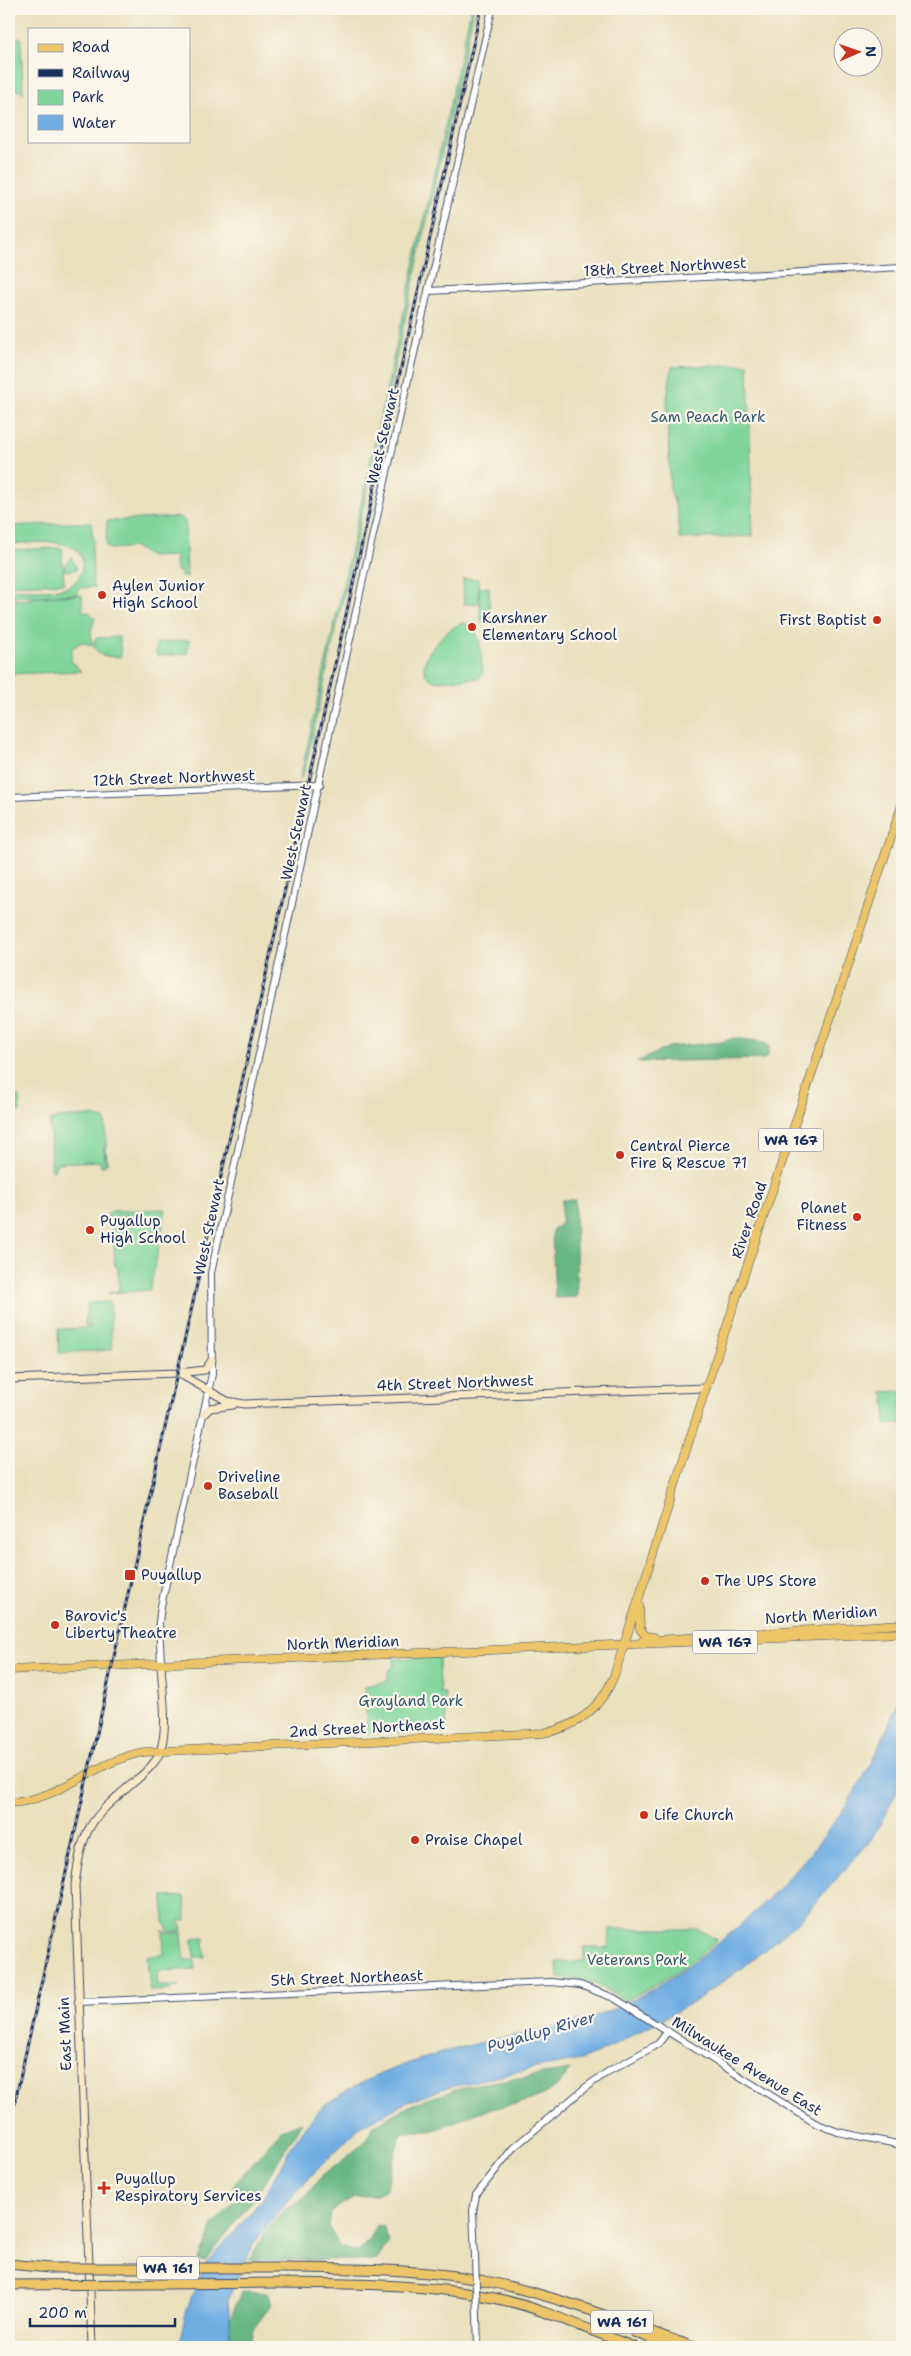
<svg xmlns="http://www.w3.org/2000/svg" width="911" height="2356" viewBox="0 0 911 2356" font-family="'Shantell Sans',sans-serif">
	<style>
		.green { fill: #80d69a; stroke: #4e827c }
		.forest { fill: #68b782; stroke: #427370 }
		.water { fill: #70ade2; stroke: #466ea0 }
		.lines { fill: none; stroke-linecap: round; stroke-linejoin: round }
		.tertiary-casing { stroke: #3a4a6c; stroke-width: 8 }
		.secondary-casing { stroke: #3a4a6c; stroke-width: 9 }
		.primary-casing { stroke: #3a4a6c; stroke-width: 9 }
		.motorway-casing { stroke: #3a4a6c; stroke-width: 11 }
		.tertiary { stroke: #fff; stroke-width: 6 }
		.secondary { stroke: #f8e8c3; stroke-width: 7 }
		.primary { stroke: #edc569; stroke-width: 8 }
		.motorway { stroke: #edc569; stroke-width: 9 }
		.rail-casing { stroke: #1b2f5e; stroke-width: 3 }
		.rail { stroke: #fbf7ec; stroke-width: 1; stroke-dasharray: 4; stroke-linecap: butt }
		.tertiary-bridge-casing { stroke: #3a4a6c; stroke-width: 8; stroke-linecap: butt }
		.motorway-bridge-casing { stroke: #3a4a6c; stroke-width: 11; stroke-linecap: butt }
		.tertiary-bridge { stroke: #fff; stroke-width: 6 }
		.motorway-bridge { stroke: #edc569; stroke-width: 9 }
		.poi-dot { fill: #c8321e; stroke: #fbf7ec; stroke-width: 2 }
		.labels { text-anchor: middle; stroke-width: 4.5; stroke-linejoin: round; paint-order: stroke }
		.shield { fill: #fbf7ec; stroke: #5e6b89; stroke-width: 1 }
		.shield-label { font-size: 14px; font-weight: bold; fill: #1b2f5e }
		.street-label { font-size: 15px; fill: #1b2f5e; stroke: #fbf7ec }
		.park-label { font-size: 15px; fill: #34596d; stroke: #fbf7ec }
		.poi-label { font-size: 15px; fill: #1b2f5e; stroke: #fbf7ec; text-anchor: start }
		.water-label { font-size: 16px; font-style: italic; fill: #355586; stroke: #fbf7ec }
	</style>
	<rect width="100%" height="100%" fill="#fbf7ec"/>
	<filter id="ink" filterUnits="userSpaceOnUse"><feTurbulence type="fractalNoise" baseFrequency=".02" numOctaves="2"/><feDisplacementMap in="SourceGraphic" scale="10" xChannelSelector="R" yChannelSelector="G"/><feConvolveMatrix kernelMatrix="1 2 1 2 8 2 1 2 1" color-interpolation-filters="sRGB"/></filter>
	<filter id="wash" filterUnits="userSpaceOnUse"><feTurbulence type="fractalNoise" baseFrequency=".0096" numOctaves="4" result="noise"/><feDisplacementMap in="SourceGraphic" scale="20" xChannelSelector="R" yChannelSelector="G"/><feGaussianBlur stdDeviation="1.12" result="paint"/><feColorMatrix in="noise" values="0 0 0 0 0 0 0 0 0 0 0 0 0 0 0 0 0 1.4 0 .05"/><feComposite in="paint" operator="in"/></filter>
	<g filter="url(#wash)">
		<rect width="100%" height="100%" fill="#e9e0bc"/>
		<g class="green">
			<polygon points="471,9 474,9 305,769 300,779"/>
			<polygon points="21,37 23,94 17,89 9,97 9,42"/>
			<polygon points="748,364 753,536 679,539 678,515 670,488 667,398 672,367"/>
			<polygon points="181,517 185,521 187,577 181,577 181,571 176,571 175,556 150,557 135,547 110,549 106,546 107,521"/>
			<path d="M91 522 94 543 92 545 93 582 91 583 95 587 78 588V594L14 597 16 600 32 599 33 597 82 595 83 612H89L95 618 91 630 92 646 82 642 72 648 71 661 81 671 9 674V590C24 589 54 592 67 587 75 584 80 577 82 569 88 532 29 544 9 544V526Z"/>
			<polygon points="62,548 63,569 71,557 77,569 69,571 63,570 64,583 9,585 9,550"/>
			<polygon points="463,579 478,579 479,603 464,604"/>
			<polygon points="489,587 490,622 481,622 479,588"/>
			<path d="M463 623C483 626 481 658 483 674L480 678 435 681C405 671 445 627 463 623Z"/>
			<polygon points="119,637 121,655 120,657 102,656 94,647 94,642 97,638"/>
			<polygon points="189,640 187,654 158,656 156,654 156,643"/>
			<polygon points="19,1096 20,1112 13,1112 12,1097"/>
			<polygon points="92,1116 105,1119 107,1164 104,1146 105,1166 101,1166 100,1161 57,1163 54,1171 51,1171 50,1121 58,1118"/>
			<polygon points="166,1209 150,1290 108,1293 119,1291 118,1267 115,1266 113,1221 117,1218 135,1217 118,1215 108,1224 108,1214 111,1211"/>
			<polygon points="108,1302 110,1305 112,1350 59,1353 58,1329 91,1328 91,1326 85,1326 87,1303"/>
			<polygon points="902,1391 902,1423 886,1425 885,1395 882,1392"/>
			<polygon points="439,1657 440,1693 445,1693 447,1731 367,1733 365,1686 388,1681 388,1671 394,1666 394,1659"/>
			<polygon points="185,1896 186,1921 180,1920 182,1931 168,1931 164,1921 163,1897"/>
			<path d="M610 1929H697L718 1940C691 1965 659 1984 626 2000L591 1982 558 1977 557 1962 584 1961V1947H609Z"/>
			<polygon points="163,1930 167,1933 182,1933 184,1960 195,1960 195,1969 157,1971 158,1986 179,1986 171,1986 171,1990 150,1991 147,1956 164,1955"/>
			<polygon points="204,1938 205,1957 194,1957 193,1939"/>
		</g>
		<g class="forest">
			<polygon points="734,1038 765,1042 769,1047 768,1056 764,1059 637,1062 669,1047 722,1042"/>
			<polygon points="562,1200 575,1200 577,1297 555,1298 552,1233 553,1229 561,1224"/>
			<path d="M571 2070C547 2104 516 2102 480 2112 464 2116 449 2126 433 2130 422 2133 412 2129 400 2135L386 2189 375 2195 354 2197 331 2211 329 2228 340 2247 357 2252 370 2239 377 2225 383 2226 389 2241 377 2260H249L264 2234 287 2208 304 2198 320 2178 363 2144 374 2126 397 2112 418 2102 471 2085Z"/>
			<polygon points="302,2122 259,2192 205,2261 198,2261 214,2224 244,2191 233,2186 281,2130"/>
			<polygon points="241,2292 267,2293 272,2304 253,2329 250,2344 254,2347 232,2347 232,2345 230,2319"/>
		</g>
		<path class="water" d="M902 1694V1783L871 1840 799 1921 746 1965 697 2000 605 2050 581 2060 509 2073 443 2089 405 2103 359 2128 298 2189 254 2243 228 2299 232 2347H181C179 2323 196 2282 208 2261 225 2240 245 2222 261 2200 284 2166 296 2126 331 2101 371 2073 424 2057 471 2045 507 2035 545 2032 581 2021 692 1987 815 1869 869 1767 881 1744 891 1719 902 1694Z"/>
	</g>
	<g filter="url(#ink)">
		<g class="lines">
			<g class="tertiary-casing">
				<g id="tertiary">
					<polyline points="429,291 902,267"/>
					<polyline points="9,797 320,785"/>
					<polyline points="161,1664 159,1622 161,1606 212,1374 211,1273 369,552 492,9"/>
					<polyline points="78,2002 551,1982 580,1985 614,1998 815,2123 838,2132 902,2145"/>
					<polyline points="475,2257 473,2211 476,2195 513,2148 586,2087 609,2071 658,2044 668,2031"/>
					<polyline points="477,2315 478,2347"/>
				</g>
			</g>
			<g class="secondary-casing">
				<g id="secondary">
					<polyline points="178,1373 227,1401 244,1404 706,1388"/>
					<polyline points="9,1379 178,1373 205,1370 212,1360"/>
					<polyline points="204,1414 210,1408 233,1405"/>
					<path d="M92 2347 75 1885C82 1828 90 1819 133 1783 143 1774 155 1765 160 1752 169 1726 162 1691 161 1664"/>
				</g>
			</g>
			<g class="primary-casing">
				<g id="primary">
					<polyline points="639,1605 640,1629 646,1636 654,1637"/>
					<polyline points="642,1641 902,1624"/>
					<polyline points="9,1670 902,1633"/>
					<path d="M9 1803C59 1801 95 1761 144 1752L543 1733C576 1728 601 1708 614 1676L706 1388 902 805"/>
				</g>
			</g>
			<g class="motorway-casing">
				<g id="motorway">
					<polyline points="9,2264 49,2268"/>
					<path d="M287 2268C356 2269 427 2268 495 2283 563 2298 628 2324 694 2347"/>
					<path d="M279 2283C351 2284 424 2283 494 2298 543 2308 588 2330 634 2347"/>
					<polyline points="634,2332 673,2347"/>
				</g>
			</g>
			<use href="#tertiary" class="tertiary"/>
			<use href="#secondary" class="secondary"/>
			<use href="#primary" class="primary"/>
			<use href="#motorway" class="motorway"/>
			<g class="rail-casing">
				<polyline id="rail" points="9,2128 481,9"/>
			</g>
			<use href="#rail" class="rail"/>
			<g class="tertiary-bridge-casing">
				<polyline id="tertiary-bridge" points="475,2257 477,2315"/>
			</g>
			<g class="motorway-bridge-casing">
				<g id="motorway-bridge">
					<polyline points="49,2268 287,2268"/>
					<polyline points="9,2285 279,2283"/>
				</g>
			</g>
			<use href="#tertiary-bridge" class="tertiary-bridge"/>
			<use href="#motorway-bridge" class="motorway-bridge"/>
		</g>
	</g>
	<g class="poi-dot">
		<circle cx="102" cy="595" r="5"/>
		<circle cx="877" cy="620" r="5"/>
		<circle cx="472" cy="627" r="5"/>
		<circle cx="620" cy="1155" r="5"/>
		<circle cx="857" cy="1217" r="5"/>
		<circle cx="90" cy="1230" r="5"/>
		<circle cx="208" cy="1486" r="5"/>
		<rect x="124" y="1569" width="12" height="12" rx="2.5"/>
		<circle cx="705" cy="1581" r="5"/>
		<circle cx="55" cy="1625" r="5"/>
		<circle cx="644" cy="1815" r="5"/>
		<circle cx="415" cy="1840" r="5"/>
		<path d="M101.5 2180.5h5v5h5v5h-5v5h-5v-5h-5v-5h5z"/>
	</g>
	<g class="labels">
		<g class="shield">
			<rect x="758.5" y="1128.5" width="65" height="23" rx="4"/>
			<rect x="692.5" y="1630.5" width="65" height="23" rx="4"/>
			<rect x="137" y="2256.5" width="62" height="23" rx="4"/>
			<rect x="591" y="2310.5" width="62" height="23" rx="4"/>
		</g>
		<g class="shield-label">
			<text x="791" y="1145">WA 167</text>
			<text x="725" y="1647">WA 167</text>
			<text x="168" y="2273">WA 161</text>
			<text x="622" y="2327">WA 161</text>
		</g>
		<g class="street-label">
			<text transform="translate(665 267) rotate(-3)" y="5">18th Street Northwest</text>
			<text transform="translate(383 436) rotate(-77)" y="5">West Stewart</text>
			<text transform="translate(174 778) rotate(-2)" y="5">12th Street Northwest</text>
			<text transform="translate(296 832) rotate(-78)" y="5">West Stewart</text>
			<text transform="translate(749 1220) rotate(-71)" y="5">River Road</text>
			<text transform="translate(209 1227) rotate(-78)" y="5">West Stewart</text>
			<text transform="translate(455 1383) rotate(-2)" y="5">4th Street Northwest</text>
			<text transform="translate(821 1615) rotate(-4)" y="5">North Meridian</text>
			<text transform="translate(343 1643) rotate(-2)" y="5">North Meridian</text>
			<text transform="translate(367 1728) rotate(-3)" y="5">2nd Street Northeast</text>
			<text transform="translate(347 1978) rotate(-2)" y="5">5th Street Northeast</text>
			<text transform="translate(65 2034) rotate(-92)" y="5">East Main</text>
			<text transform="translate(747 2066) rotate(32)" y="5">Milwaukee Avenue East</text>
		</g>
		<g class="park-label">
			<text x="708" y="422">Sam Peach Park</text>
			<text x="411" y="1706">Grayland Park</text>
			<text x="637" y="1965">Veterans Park</text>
		</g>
		<g class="poi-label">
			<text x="112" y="591">Aylen Junior<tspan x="112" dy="17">High School</tspan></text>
			<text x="482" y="623">Karshner<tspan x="482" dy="17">Elementary School</tspan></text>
			<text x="867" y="625" text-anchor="end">First Baptist</text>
			<text x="630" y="1151">Central Pierce<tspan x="630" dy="17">Fire &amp; Rescue 71</tspan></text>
			<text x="847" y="1213" text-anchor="end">Planet<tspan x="847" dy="17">Fitness</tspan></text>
			<text x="100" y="1226">Puyallup<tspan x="100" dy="17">High School</tspan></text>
			<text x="218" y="1482">Driveline<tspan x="218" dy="17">Baseball</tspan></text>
			<text x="141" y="1580">Puyallup</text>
			<text x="715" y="1586">The UPS Store</text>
			<text x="65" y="1621">Barovic's<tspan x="65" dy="17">Liberty Theatre</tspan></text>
			<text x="654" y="1820">Life Church</text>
			<text x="425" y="1845">Praise Chapel</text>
			<text x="115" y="2184">Puyallup<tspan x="115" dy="17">Respiratory Services</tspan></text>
		</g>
		<g class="water-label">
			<text transform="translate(541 2031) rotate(-16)" y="6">Puyallup River</text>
		</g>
	</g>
	<rect width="911" height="2356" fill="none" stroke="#fbf7ec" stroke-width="30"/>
	<rect x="28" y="28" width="162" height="115" fill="#fbf7ec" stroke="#a1a7b3"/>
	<rect x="38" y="44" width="25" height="8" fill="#edc569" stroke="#a1a7b3"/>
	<text x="72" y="52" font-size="15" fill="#1b2f5e">Road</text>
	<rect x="38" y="69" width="25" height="8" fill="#1b2f5e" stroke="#a1a7b3"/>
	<text x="72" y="78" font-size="15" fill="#1b2f5e">Railway</text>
	<rect x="38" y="90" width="25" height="15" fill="#80d69a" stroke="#a1a7b3"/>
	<text x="72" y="102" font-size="15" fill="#1b2f5e">Park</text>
	<rect x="38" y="115" width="25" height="15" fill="#70ade2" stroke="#a1a7b3"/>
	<text x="72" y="128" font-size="15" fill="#1b2f5e">Water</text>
	<g transform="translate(858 52) rotate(88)"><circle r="24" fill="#fbf7ec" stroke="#a1a7b3"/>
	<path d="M0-4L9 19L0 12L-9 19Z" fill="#c8321e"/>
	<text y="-8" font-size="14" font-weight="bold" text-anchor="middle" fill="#1b2f5e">N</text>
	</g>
	<path d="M30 2318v8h145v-8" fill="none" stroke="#1b2f5e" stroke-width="2.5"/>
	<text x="38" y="2318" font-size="15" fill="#1b2f5e" stroke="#fbf7ec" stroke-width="4" paint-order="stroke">200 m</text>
</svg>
